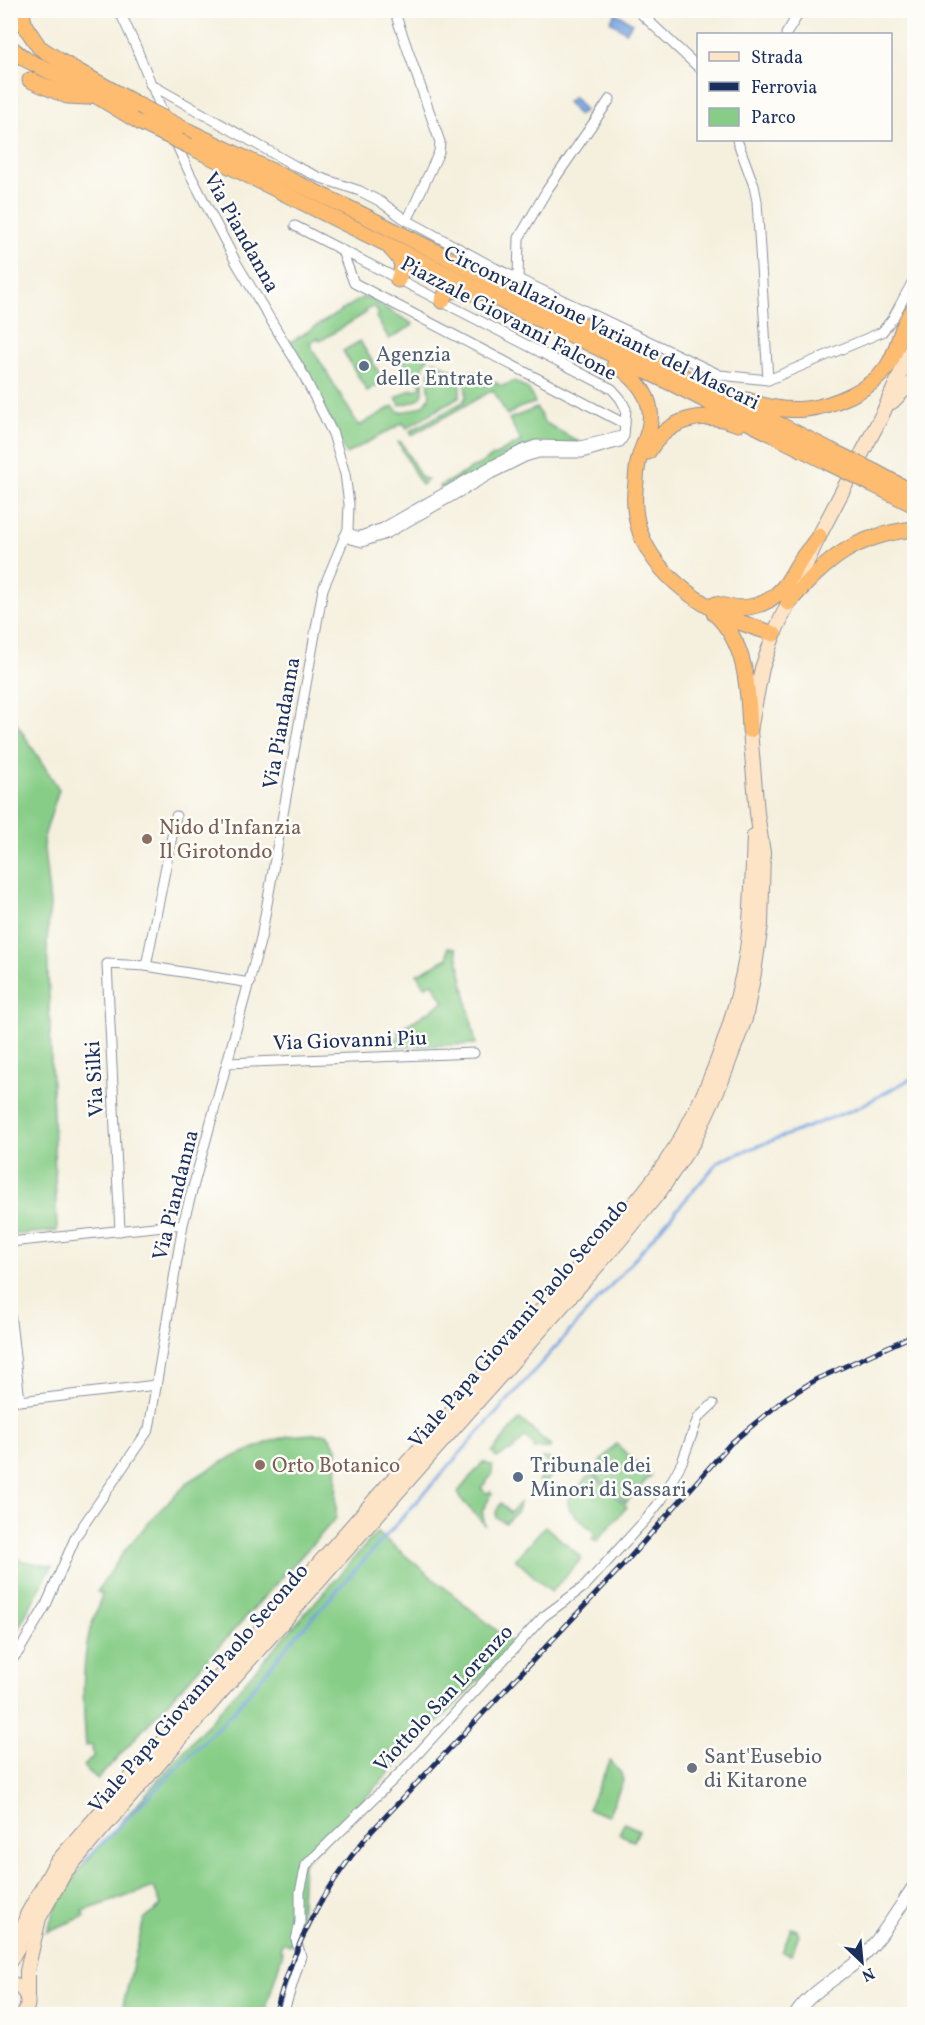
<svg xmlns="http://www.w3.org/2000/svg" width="925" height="2025" viewBox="0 0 925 2025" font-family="Vollkorn,serif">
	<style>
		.green { fill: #87cd87; stroke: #517e72; stroke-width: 1.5 }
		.water { fill: #77a5e0; stroke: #496a9f; stroke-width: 1.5 }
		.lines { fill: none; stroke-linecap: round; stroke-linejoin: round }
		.stream { stroke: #77a5e0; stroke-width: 3 }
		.minor-casing { stroke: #88909e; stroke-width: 11 }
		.tertiary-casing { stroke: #88909e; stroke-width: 14 }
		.secondary-casing { stroke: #88909e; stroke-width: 16 }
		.trunk-casing { stroke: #88909e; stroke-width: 17 }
		.minor { stroke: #fff; stroke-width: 9 }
		.tertiary { stroke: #fff; stroke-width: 12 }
		.secondary { stroke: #fee4c6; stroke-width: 14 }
		.trunk { stroke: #fdbc70; stroke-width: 15 }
		.rail-casing { stroke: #1b2f5e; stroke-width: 5 }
		.rail { stroke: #fdfcf7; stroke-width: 3; stroke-dasharray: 9; stroke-linecap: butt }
		.trunk-bridge-casing { stroke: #88909e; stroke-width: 17; stroke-linecap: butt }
		.trunk-bridge { stroke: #fdbc70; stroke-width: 15 }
		.service-dot { fill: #5c6f8a; stroke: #fdfcf7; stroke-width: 2 }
		.education-dot { fill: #8d6e63; stroke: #fdfcf7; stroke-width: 2 }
		.worship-dot { fill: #6b7280; stroke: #fdfcf7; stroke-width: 2 }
		.labels { text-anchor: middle; stroke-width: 5; stroke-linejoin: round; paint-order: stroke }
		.street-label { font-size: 21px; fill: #1b2f5e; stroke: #fdfcf7 }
		.service-label { font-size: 21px; fill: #4e5e75; stroke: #fdfcf7; text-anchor: start }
		.education-label { font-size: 21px; fill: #785e54; stroke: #fdfcf7; text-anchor: start }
		.worship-label { font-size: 21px; fill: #5b616d; stroke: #fdfcf7; text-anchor: start }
	</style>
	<rect width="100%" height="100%" fill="#fdfcf7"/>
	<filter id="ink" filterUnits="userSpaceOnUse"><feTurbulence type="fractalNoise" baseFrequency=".0167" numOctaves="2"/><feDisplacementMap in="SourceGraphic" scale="12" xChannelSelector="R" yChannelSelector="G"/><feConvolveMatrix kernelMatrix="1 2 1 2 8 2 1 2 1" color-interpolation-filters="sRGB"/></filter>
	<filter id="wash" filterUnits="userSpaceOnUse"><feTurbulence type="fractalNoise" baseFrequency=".008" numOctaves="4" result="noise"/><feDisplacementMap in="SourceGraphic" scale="24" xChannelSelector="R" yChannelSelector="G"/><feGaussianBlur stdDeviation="1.35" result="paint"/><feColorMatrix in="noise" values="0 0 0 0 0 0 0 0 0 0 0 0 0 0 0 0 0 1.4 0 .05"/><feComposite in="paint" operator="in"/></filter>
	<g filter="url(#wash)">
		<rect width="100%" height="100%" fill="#f5f0de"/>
		<g class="green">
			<path d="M365 296 413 324 412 326 389 339 376 317 379 314 374 306 365 311 366 313 320 341 318 338 309 343 359 426 393 406 399 412C411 410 426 409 430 395 427 385 429 370 434 361L460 374V396L407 428 403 423 346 454 295 349 289 343Z"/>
			<polygon points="360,341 384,381 367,391 343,351"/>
			<path d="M410 350 428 358 423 366V394C419 402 408 403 400 405L396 398 412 389 413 391 422 386 417 378 413 379 399 355Z"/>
			<polygon points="473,371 502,386 515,381 529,390 535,403 521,407 507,415 493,390 412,435 410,431 463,402 466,397 465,380 470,375 467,373"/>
			<polygon points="537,408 544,422 579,442 442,491 440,486 521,441 509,419"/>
			<polygon points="398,442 401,442 403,445 421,477 428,480 421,485"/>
			<polygon points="11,715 59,789 43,840 50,904 47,943 57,1231 11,1235"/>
			<polygon points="448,947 456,948 476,1044 395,1047 395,1039 400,1036 397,1031 444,1002 433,983 425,986 417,974 448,958"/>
			<polygon points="520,1419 550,1445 550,1448 533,1449 534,1446 525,1437 512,1451 506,1452 497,1458 492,1452"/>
			<path d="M313 1434H327L337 1448 336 1518 98 1779 83 1767 93 1757 92 1745 86 1746C83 1709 81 1671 89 1634 92 1621 98 1608 102 1594L97 1592 125 1550 158 1512 192 1479 224 1461 269 1442 288 1436Z"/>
			<polygon points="616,1444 651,1475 626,1503 592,1472"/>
			<polygon points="548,1458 559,1467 546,1482 538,1481 551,1467 542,1458"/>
			<polygon points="483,1462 492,1466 492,1475 481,1488 487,1494 490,1491 492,1494 482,1511 485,1525 460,1498 458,1492"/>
			<polygon points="591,1473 627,1507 596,1542 592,1538 596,1534 569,1509 568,1500"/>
			<polygon points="501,1503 510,1513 519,1503 517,1512 505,1523 496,1517 496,1512"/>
			<polygon points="545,1526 582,1558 551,1592 515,1559"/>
			<polygon points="377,1532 513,1644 303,1863 300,1922 290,1945 283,1942 280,1950 283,1952 264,2014 121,2014 144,1919 161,1906 154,1887 83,1911 85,1916 46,1932 57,1905 78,1871"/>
			<polygon points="11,1555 23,1561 52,1566 11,1642"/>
			<polygon points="610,1761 621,1773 623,1781 608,1816 588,1809"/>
			<polygon points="624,1823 639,1830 634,1841 619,1834"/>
			<polygon points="791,1928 797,1930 799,1934 791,1955 782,1952"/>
		</g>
		<g class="water">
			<polygon points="616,13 632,23 626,32 610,21"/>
			<polygon points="574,97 585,110 578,115 567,102"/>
		</g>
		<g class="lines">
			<polyline class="stream" points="84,1861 235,1710 287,1646 623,1272 719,1161 857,1108 914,1077"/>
		</g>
	</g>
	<g filter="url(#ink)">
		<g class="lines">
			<g class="minor-casing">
				<g id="minor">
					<polyline points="119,10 136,47 165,118"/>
					<polyline points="637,10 698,67"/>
					<polyline points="397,19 440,142 439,152 407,221"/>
					<polyline points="786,34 801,10"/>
					<polyline points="150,84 297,167 321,178 360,191 381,202 403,218 495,268 720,375 768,380 882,332 893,318 914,279"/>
					<polyline points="737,140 754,186 757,201 768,380"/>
					<polyline points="295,226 612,389 620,398 626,409 624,436 620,442 582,453 539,453 525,457 491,474 386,534 362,542 344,537"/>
					<polyline points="342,251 354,283 625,424"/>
					<polyline points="518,279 519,238 547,190 610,99"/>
					<polyline points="351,534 358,537 383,528 489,467 522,450 536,445 580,446 622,436"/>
					<polyline points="146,966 176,816"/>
					<polyline points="228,1063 474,1053"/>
					<polyline points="120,1231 107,964 146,966 250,983"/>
					<polyline points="10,1242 183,1224"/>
					<polyline points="10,1312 20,1401 156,1385"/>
					<polyline points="10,1662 19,1651 46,1605 76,1536 149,1429 183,1224 261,938 323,589 348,529 349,504 345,474 333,434 301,370 237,264 190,174 174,139"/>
					<polyline points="283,2014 301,1956 296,1940 300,1922 300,1892 306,1865 402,1771 543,1617 585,1586 648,1517 662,1499 682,1462 698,1418 713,1404"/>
				</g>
			</g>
			<g class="tertiary-casing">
				<path id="tertiary" d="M796 2014C811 1991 838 1978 859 1960 881 1939 897 1911 914 1886"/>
			</g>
			<g class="secondary-casing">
				<g id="secondary">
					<polyline points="892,402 914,380"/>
					<path d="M10 1961 18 1947 27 1915 56 1863 579 1267C603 1240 628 1213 650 1184 696 1125 728 1045 743 973 752 928 752 882 754 836"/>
					<path d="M10 1983C26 1987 32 2001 24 2014"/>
					<polyline points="27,1997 27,1971 39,1918 65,1872 214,1700 620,1240 660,1191 694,1141 722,1080 745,1019 754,973 761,924 763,853 757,813 750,730 762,668 774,634 819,536 883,413 914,343"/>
				</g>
			</g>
			<g class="trunk-casing">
				<g id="trunk">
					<polyline points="21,10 25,26 39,47 65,64 140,106"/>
					<polyline points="10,47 25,59 90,92 141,123"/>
					<polyline points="30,80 67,96 87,97"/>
					<polyline points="180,127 359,213 830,450"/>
					<polyline points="189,146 495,298 677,386 825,461"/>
					<path d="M390 248C402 261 405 263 398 280"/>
					<polyline points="442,301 447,292 457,290 476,294"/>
					<path d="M615 364C631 375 647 389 650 410 653 431 641 445 638 463 637 469 636 476 636 482 626 545 671 587 722 614 738 623 757 628 774 634"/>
					<path d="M747 400C765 407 787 411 806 409 833 406 872 389 887 367 900 348 899 326 914 309"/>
					<path d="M648 452C668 419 702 409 738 424"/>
					<polyline points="877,473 914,493"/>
					<polyline points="872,484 914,505"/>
					<path d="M788 603C828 559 853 536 914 529"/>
					<path d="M716 604C738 611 764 609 781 590 789 582 793 572 799 563 805 553 813 545 819 536"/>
					<path d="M714 613C747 643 748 688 750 730"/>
				</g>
			</g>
			<use href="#minor" class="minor"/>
			<use href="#tertiary" class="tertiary"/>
			<use href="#secondary" class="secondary"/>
			<use href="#trunk" class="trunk"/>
			<g class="rail-casing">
				<path id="rail" d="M275 2014C294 1944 322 1891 368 1835L625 1563 731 1443 786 1398 817 1379 914 1335"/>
			</g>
			<use href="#rail" class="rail"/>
			<g class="trunk-bridge-casing">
				<g id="trunk-bridge">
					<polyline points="140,106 180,127"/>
					<polyline points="141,123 189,146"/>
					<polyline points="830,450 877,473"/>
					<polyline points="825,461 872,484"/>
				</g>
			</g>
			<use href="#trunk-bridge" class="trunk-bridge"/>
		</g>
	</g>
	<g class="service-dot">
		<circle cx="364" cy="366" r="6"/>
		<circle cx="518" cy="1477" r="6"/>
	</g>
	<g class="education-dot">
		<circle cx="147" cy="839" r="6"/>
		<circle cx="260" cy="1465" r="6"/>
	</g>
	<circle class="worship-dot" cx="692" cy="1768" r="6"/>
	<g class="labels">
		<g class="street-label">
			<text transform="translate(242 232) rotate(61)" y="7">Via Piandanna</text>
			<text transform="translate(509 318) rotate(28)" y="7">Piazzale Giovanni Falcone</text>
			<text transform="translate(602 327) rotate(26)" y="7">Circonvallazione Variante del Mascari</text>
			<text transform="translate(281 723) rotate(-80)" y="7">Via Piandanna</text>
			<text transform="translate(350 1040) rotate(-2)" y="7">Via Giovanni Piu</text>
			<text transform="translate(94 1079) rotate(-93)" y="7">Via Silki</text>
			<text transform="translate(175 1195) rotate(-76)" y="7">Via Piandanna</text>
			<text transform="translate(518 1323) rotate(-49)" y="7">Viale Papa Giovanni Paolo Secondo</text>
			<text transform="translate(198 1688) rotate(-49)" y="7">Viale Papa Giovanni Paolo Secondo</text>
			<text transform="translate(443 1698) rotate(-47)" y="7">Viottolo San Lorenzo</text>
		</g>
		<g class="service-label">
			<text x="376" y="361">Agenzia<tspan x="376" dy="24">delle Entrate</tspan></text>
			<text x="530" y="1472">Tribunale dei<tspan x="530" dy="24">Minori di Sassari</tspan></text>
		</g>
		<g class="education-label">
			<text x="159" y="834">Nido d'Infanzia<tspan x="159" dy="24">Il Girotondo</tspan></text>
			<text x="272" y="1472">Orto Botanico</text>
		</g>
		<g class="worship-label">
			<text x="704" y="1763">Sant'Eusebio<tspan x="704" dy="24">di Kitarone</tspan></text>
		</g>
	</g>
	<rect width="925" height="2025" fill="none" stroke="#fdfcf7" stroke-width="36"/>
	<rect x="697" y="33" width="195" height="108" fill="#fdfcf7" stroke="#a3aaba" stroke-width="1.5"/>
	<rect x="709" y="52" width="30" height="9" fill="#fee4c6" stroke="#a3aaba" stroke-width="1.5"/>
	<text x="751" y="63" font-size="18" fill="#1b2f5e">Strada</text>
	<rect x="709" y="82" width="30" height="9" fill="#1b2f5e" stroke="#a3aaba" stroke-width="1.5"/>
	<text x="751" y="93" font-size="18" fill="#1b2f5e">Ferrovia</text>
	<rect x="709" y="108" width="30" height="18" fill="#87cd87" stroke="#a3aaba" stroke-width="1.5"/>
	<text x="751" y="123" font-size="18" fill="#1b2f5e">Parco</text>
	<g transform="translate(862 1962) rotate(154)" stroke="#fdfcf7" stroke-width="4.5" paint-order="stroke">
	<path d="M0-4.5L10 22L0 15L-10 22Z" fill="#1b2f5e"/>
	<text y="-9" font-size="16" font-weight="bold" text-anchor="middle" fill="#1b2f5e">N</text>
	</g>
</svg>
